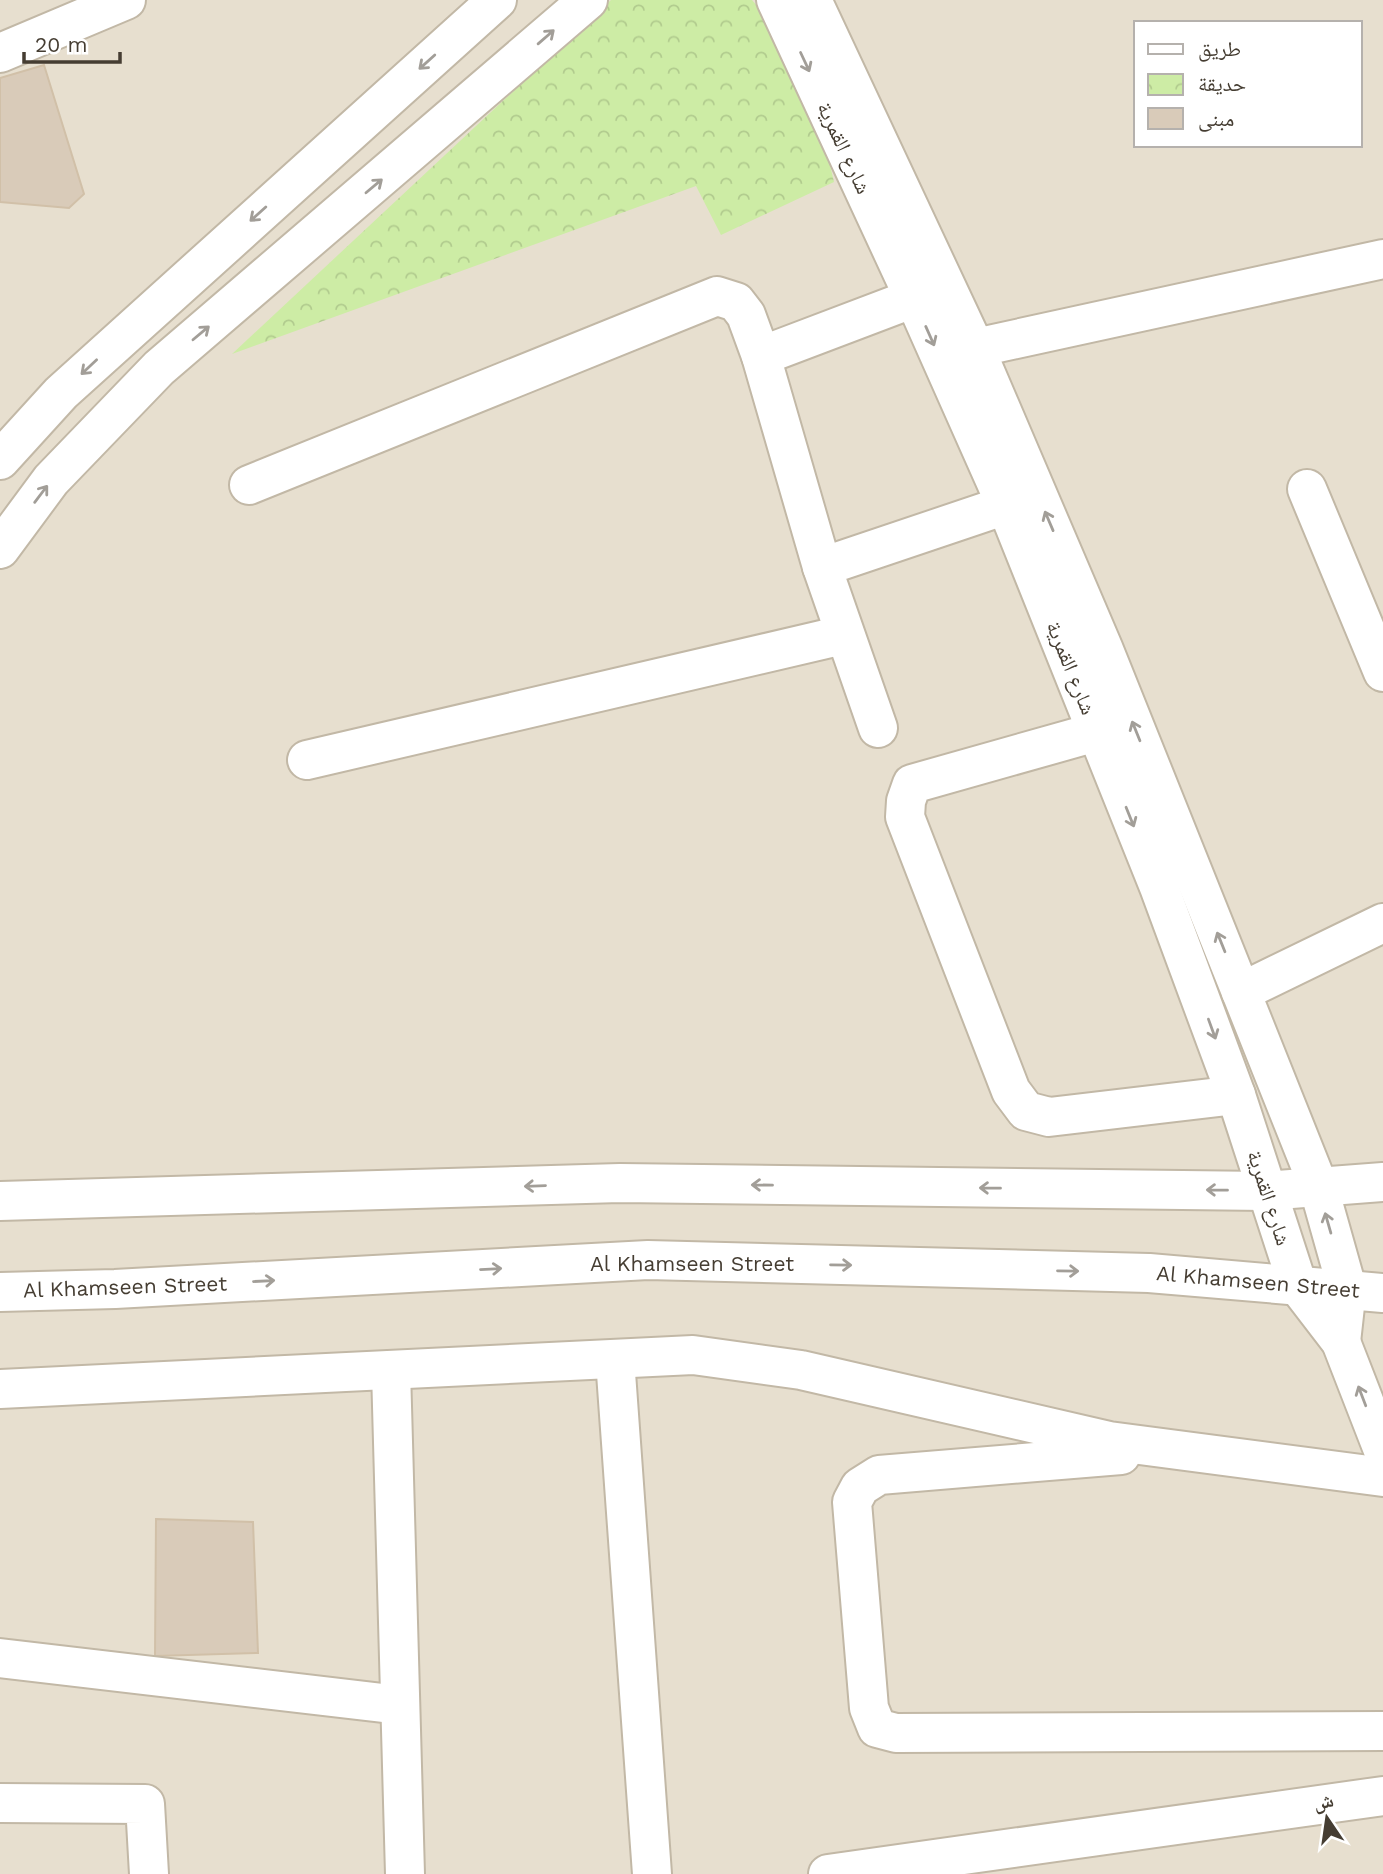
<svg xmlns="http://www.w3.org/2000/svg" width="1383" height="1874" viewBox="0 0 1383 1874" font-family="'Work Sans','Noto Naskh Arabic',sans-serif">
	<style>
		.residential { fill: #e7dfcf; fill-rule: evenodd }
		.park { fill: url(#park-crowns) }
		.building { fill: #d9cbb9; stroke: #d1c0a8; stroke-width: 2 }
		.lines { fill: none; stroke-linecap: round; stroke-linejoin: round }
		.minor-casing { stroke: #c2b8a6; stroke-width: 42 }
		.minor { stroke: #fff; stroke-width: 38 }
		.oneway { stroke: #a29e98 }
		.labels { text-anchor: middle; stroke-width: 7; stroke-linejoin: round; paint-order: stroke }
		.street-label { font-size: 21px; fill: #453d32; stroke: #fff }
	</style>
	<defs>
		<pattern id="park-crowns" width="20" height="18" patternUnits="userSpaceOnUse" patternTransform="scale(1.75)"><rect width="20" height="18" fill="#cdeca5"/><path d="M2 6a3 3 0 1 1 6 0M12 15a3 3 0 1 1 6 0" fill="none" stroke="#b1cb8e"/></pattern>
	</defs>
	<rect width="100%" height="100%" fill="#f3ede1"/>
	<path class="residential" d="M0 0H1383V1874H0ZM1136 23H1360V145H1136Z"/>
	<polygon class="park" points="611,0 752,0 769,20 825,144 834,182 721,235 696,186 232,354"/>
	<g class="building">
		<polygon points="44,65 84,194 69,208 0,202 0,78"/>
		<polygon points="156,1519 253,1522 258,1653 155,1656"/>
	</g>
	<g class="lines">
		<g class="minor-casing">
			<g id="minor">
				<polyline points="776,0 914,298 1006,505 1159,887 1236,1095 1298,1286 1341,1342 1383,1450"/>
				<polyline points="812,0 975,348 1104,650 1241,992 1318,1185 1347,1288 1341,1342"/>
				<polyline points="0,53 126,0"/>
				<polyline points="975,348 1383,259"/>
				<polyline points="761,356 914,298"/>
				<polyline points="0,460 61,393 497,0"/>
				<polyline points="249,485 717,296 736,302 746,315 761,356 822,567"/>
				<polyline points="1307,489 1383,672"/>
				<polyline points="0,549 51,480 159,368 588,0"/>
				<polyline points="878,728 822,567 1006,505"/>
				<polyline points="1096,732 912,784 906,801 905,817 1011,1091 1026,1111 1049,1117 1236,1095"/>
				<polyline points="307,760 843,635"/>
				<polyline points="1241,992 1383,923"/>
				<polyline points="0,1201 620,1183 1265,1191 1383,1182"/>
				<polyline points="0,1292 115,1289 648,1260 1149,1273 1383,1293"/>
				<polyline points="615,1359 652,1874"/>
				<polyline points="391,1370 405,1874"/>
				<polyline points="0,1389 693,1355 801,1370 1109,1441 1383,1477"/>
				<polyline points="1121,1455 879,1475 860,1487 852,1502 869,1708 877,1728 896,1733 1383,1731"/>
				<polyline points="0,1658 400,1705"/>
				<polyline points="0,1803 145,1804 149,1874"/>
				<polyline points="828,1874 1383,1796"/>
			</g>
		</g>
		<use href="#minor" class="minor"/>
	</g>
	<defs><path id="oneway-shaft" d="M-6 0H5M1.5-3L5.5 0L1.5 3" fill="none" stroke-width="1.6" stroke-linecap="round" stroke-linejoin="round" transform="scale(1.75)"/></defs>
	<g class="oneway">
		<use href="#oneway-shaft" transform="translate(546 37) rotate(-41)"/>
		<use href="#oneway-shaft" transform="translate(427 62) rotate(138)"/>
		<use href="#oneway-shaft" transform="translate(805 62) rotate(65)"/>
		<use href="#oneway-shaft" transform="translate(374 186) rotate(-40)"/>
		<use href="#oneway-shaft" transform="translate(258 214) rotate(138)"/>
		<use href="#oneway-shaft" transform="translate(201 333) rotate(-40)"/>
		<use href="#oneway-shaft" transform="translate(930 336) rotate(66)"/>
		<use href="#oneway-shaft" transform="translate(89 367) rotate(137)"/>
		<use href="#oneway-shaft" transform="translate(41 494) rotate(-53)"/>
		<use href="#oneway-shaft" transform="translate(1049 521) rotate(-113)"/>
		<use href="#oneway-shaft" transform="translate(1136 731) rotate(-112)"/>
		<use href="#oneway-shaft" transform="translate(1130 817) rotate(68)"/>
		<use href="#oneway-shaft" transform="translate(1221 942) rotate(-112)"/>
		<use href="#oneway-shaft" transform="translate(1212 1029) rotate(70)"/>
		<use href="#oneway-shaft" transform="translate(762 1185) rotate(-179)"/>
		<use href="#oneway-shaft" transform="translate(535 1186) rotate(178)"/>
		<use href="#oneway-shaft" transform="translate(990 1188) rotate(-179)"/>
		<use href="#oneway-shaft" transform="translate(1217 1190) rotate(-179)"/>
		<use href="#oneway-shaft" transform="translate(1328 1223) rotate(-106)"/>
		<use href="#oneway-shaft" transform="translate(841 1265) rotate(1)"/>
		<use href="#oneway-shaft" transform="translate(491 1269) rotate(-3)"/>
		<use href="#oneway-shaft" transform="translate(1068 1271) rotate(1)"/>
		<use href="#oneway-shaft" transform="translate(264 1281) rotate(-3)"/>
		<use href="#oneway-shaft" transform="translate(1362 1396) rotate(-111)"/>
	</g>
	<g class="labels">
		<g class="street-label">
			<text transform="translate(844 148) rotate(65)" y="7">شارع القمرية</text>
			<text transform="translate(1071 668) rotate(68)" y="7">شارع القمرية</text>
			<text transform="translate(1269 1198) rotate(72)" y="7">شارع القمرية</text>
			<text x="692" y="1271">Al Khamseen Street</text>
			<text transform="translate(1258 1282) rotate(5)" y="7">Al Khamseen Street</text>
			<text transform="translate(125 1287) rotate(-2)" y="7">Al Khamseen Street</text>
		</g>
	</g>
	<rect x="1134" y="21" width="228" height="126" fill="#ffffff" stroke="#b5b1ad" stroke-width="2"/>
	<rect x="1148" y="44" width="35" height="10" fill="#ffffff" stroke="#b5b1ad" stroke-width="2"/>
	<text x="1198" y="56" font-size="21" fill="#453d32">طريق</text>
	<rect x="1148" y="74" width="35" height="21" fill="url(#park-crowns)" stroke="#b5b1ad" stroke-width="2"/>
	<text x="1198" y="91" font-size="21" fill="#453d32">حديقة</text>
	<rect x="1148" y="108" width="35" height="21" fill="#d9cbb9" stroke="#b5b1ad" stroke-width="2"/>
	<text x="1198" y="126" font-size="21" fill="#453d32">مبنى</text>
	<g transform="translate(1327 1818) rotate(347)" stroke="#ffffff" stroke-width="5" paint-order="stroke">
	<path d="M0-5L12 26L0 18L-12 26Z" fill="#453d32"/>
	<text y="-10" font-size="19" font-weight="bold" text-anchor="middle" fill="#453d32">ش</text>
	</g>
	<path d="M24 52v10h96v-10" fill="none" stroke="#453d32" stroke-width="3.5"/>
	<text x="35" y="52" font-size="21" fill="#453d32" stroke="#ffffff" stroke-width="5" paint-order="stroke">20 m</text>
</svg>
